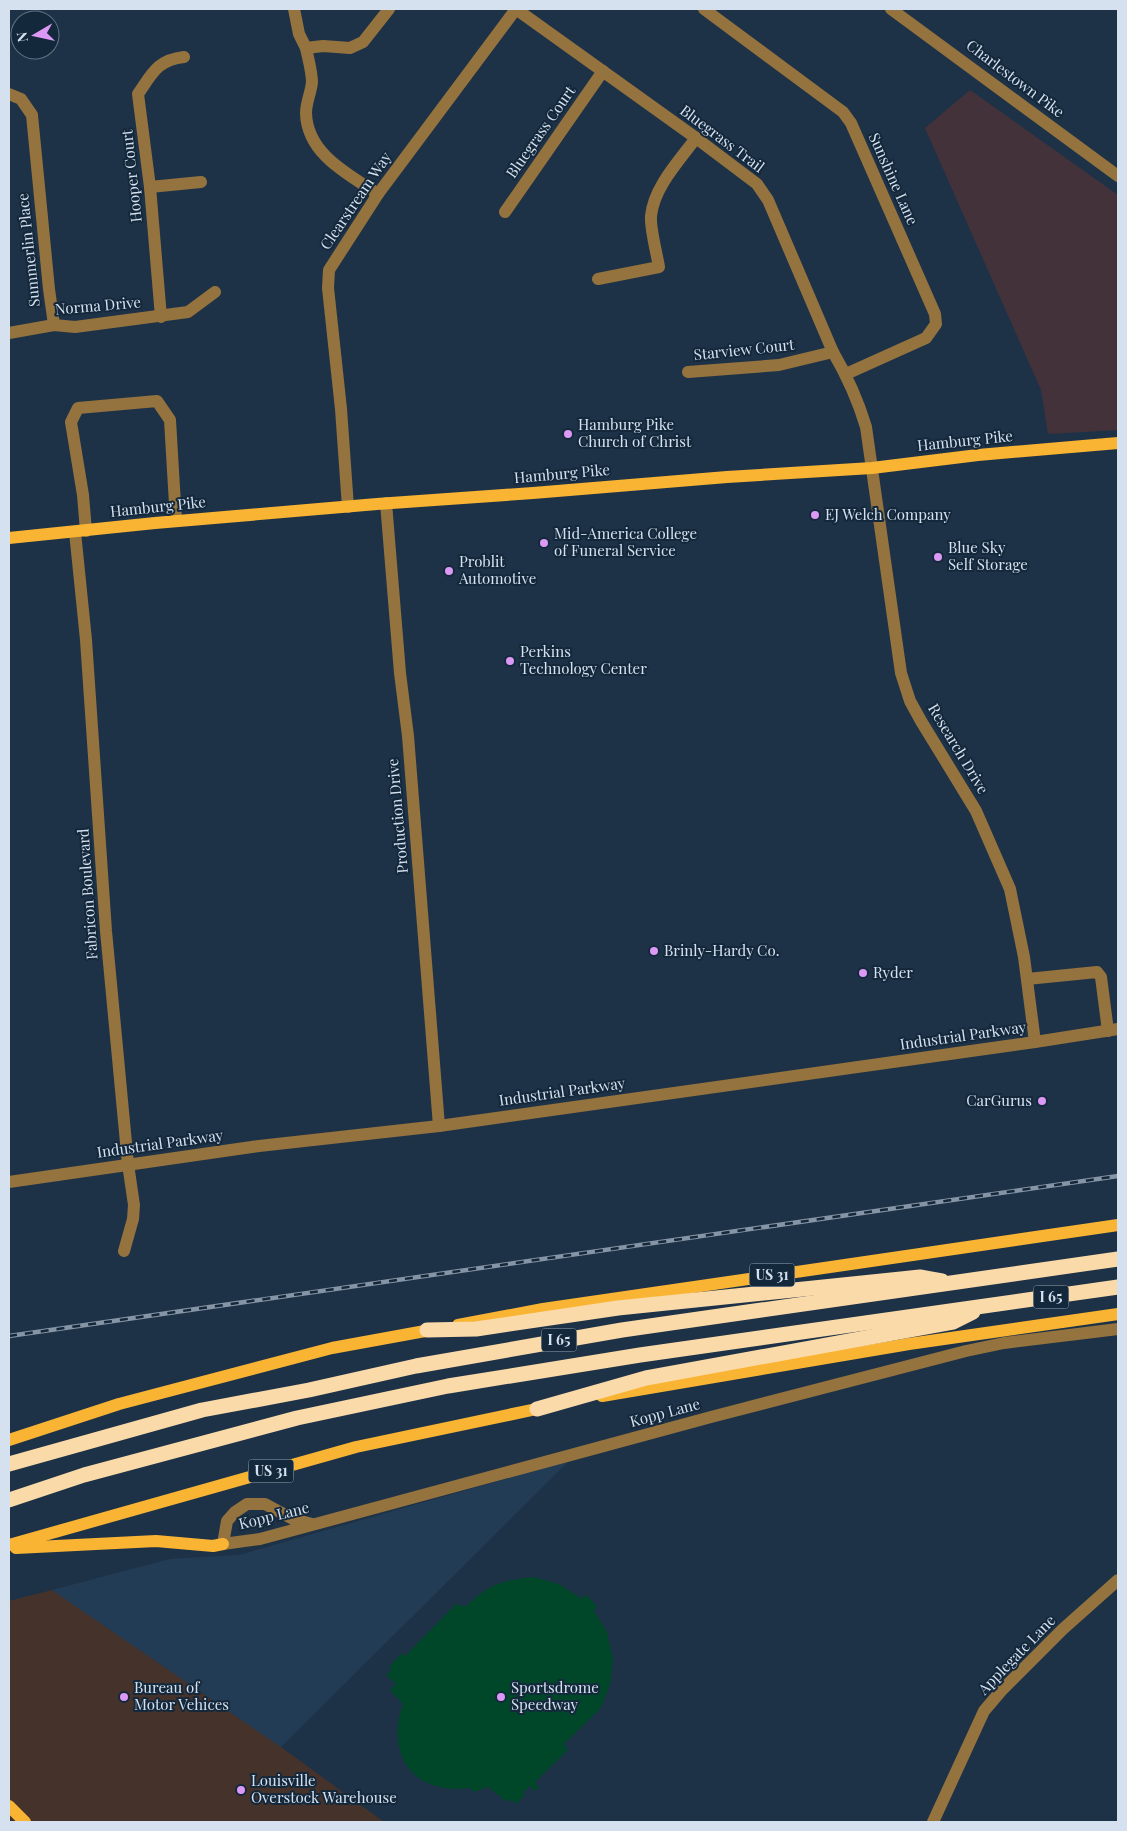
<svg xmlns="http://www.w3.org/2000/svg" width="1127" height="1831" viewBox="0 0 1127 1831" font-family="'Playfair Display',serif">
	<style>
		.commercial { fill: #45332b }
		.built { fill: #233c56 }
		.education { fill: #44323b }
		.green { fill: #004729 }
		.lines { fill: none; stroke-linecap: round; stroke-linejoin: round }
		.minor { stroke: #94733e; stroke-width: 12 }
		.major { stroke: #f9b434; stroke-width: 12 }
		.highway { stroke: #fbdaa9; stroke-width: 15 }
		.rail-casing { stroke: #8695a6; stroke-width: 4.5 }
		.rail { stroke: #14283c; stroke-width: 2.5; stroke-dasharray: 8; stroke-linecap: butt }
		.poi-dot { fill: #db99f5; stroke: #14283c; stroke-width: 2 }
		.labels { text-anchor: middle; stroke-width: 4; stroke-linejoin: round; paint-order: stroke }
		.shield { fill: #14283c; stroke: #9baab9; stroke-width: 1 }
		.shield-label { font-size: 14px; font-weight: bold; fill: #d5e1ef }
		.street-label { font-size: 15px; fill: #d5e1ef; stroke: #14283c }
		.poi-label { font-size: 15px; fill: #d5e1ef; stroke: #14283c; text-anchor: start }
	</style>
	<rect width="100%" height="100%" fill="#1e3247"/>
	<polygon class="commercial" points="52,1590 281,1747 384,1822 9,1822 9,1601"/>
	<polygon class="built" points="569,1461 281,1747 52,1590 170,1559 239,1555"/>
	<polygon class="education" points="970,90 1118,195 1118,430 1048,434 1041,390 925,128"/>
	<path class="green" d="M533 1577 559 1584 582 1599 585 1594 597 1606 594 1611 607 1632 613 1659 610 1685 600 1709 564 1744 568 1750 535 1782 539 1787 535 1791 530 1786 523 1793 525 1795 516 1804 511 1799 507 1802 488 1787 474 1792 470 1788C414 1796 385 1755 403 1704L390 1690 396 1684 386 1675 391 1670 390 1666 402 1653 405 1656 457 1603 461 1607 464 1605 465 1607C489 1584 501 1581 533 1577Z"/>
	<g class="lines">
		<g class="minor">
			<polyline points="294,9 299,34 306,48 323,46 350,48 363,42 389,9"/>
			<path d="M516 9 696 138 757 184 768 200 833 352C847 376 858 400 866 427L901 673 910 701 921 721 976 811 1010 889 1024 957 1035 1042"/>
			<polyline points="704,9 843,112 851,123 935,314 936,324 926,338 846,374"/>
			<polyline points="891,9 1118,176"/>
			<path d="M306 48C308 58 312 72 312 82 311 93 306 102 306 113 307 154 348 174 378 194"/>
			<polyline points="9,94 21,99 32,115 49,289 54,325"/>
			<polyline points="150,187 201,182"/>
			<polyline points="505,212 603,71"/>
			<path d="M598 279 659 267C657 254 650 229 651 216 654 187 679 161 696 138"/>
			<path d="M161 317 150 187 138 94C152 74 157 60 184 57"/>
			<polyline points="9,333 54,325 75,327 188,312 215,292"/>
			<polyline points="688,372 779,365 833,352"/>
			<polyline points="386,503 400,673 408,736 439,1126"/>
			<polyline points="348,507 341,409 328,288 329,270 378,194 516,9"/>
			<polyline points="86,531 83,495 71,422 78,408 157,401 170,420 176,521"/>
			<polyline points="75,532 86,640 106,931 128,1164 134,1205 133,1219 124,1251"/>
			<polyline points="1027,979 1097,972 1101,977 1108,1031"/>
			<polyline points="9,1182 259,1146 439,1126 1035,1042 1118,1029"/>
			<polyline points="312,1524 293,1519 265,1504 247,1504 235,1512 227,1521 223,1544 260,1539 711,1417 966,1351 1004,1343 1118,1329"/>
			<polyline points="933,1822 984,1711 1001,1691 1063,1629 1118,1580"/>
		</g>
		<g class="major">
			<polyline points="9,538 155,523 377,504 533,493 727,477 872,468 978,455 1118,443"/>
			<polyline points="458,1325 543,1309 1118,1225"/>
			<polyline points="602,1396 909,1344 1118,1314"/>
			<polyline points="9,1440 119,1404 332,1348 436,1329"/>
			<polyline points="9,1545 356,1447 546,1407"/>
			<polyline points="16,1548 156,1541 213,1546 223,1544"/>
			<polyline points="9,1806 25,1822"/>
		</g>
		<g class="highway">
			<polyline points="427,1330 476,1329 618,1308 920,1277 942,1281"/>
			<polyline points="537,1409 646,1378 953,1322 973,1312"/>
			<polyline points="9,1464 202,1410 309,1390 416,1366 622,1330 1118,1259"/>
			<polyline points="9,1500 84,1475 297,1418 448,1386 640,1355 1118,1287"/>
		</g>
		<g class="rail-casing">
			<polyline id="rail" points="9,1336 1118,1176"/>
		</g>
		<use href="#rail" class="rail"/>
	</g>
	<g class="poi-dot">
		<circle cx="568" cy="434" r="5"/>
		<circle cx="815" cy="515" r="5"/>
		<circle cx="544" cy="543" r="5"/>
		<circle cx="938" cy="557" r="5"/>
		<circle cx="449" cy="571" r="5"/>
		<circle cx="510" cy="661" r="5"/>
		<circle cx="654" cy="951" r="5"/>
		<circle cx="863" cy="973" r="5"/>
		<circle cx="1042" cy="1101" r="5"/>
		<circle cx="124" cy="1697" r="5"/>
		<circle cx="501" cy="1697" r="5"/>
		<circle cx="241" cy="1790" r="5"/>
	</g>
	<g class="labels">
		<g class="shield">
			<rect x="749.5" y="1263.5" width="45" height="23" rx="4"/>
			<rect x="1033.5" y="1285.5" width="35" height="23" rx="4"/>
			<rect x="541.5" y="1328.5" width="35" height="23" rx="4"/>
			<rect x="248.5" y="1459.5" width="45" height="23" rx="4"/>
		</g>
		<g class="shield-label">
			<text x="772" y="1280">US 31</text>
			<text x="1051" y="1302">I 65</text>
			<text x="559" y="1345">I 65</text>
			<text x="271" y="1476">US 31</text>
		</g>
		<g class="street-label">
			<text transform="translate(1015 79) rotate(37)" y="5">Charlestown Pike</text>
			<text transform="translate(541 132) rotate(-55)" y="5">Bluegrass Court</text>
			<text transform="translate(722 139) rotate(37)" y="5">Bluegrass Trail</text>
			<text transform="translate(132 176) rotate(-96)" y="5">Hooper Court</text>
			<text transform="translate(893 179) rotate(66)" y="5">Sunshine Lane</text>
			<text transform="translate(356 201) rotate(-56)" y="5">Clearstream Way</text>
			<text transform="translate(29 250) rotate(-96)" y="5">Summerlin Place</text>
			<text transform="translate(98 306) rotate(-5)" y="5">Norma Drive</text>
			<text transform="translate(744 350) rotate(-6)" y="5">Starview Court</text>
			<text transform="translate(965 441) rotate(-6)" y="5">Hamburg Pike</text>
			<text transform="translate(562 474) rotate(-5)" y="5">Hamburg Pike</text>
			<text transform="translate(158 507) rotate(-6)" y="5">Hamburg Pike</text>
			<text transform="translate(958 749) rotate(59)" y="5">Research Drive</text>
			<text transform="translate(398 816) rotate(-95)" y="5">Production Drive</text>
			<text transform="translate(88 894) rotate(-94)" y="5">Fabricon Boulevard</text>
			<text transform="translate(963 1036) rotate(-8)" y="5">Industrial Parkway</text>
			<text transform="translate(562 1092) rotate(-8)" y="5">Industrial Parkway</text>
			<text transform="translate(160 1144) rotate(-8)" y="5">Industrial Parkway</text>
			<text transform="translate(665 1413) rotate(-15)" y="5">Kopp Lane</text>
			<text transform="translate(274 1516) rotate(-14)" y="5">Kopp Lane</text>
			<text transform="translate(1017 1655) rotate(-46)" y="5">Applegate Lane</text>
		</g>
		<g class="poi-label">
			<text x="578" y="430">Hamburg Pike<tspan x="578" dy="17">Church of Christ</tspan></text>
			<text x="825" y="520">EJ Welch Company</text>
			<text x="554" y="539">Mid-America College<tspan x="554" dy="17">of Funeral Service</tspan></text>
			<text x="948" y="553">Blue Sky<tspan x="948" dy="17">Self Storage</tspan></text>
			<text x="459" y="567">Problit<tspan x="459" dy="17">Automotive</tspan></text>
			<text x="520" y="657">Perkins<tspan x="520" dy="17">Technology Center</tspan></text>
			<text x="664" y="956">Brinly-Hardy Co.</text>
			<text x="873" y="978">Ryder</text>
			<text x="1032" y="1106" text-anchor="end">CarGurus</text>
			<text x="134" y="1693">Bureau of<tspan x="134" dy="17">Motor Vehices</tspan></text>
			<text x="511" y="1693">Sportsdrome<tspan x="511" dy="17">Speedway</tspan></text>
			<text x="251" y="1786">Louisville<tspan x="251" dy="17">Overstock Warehouse</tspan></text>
		</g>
	</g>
	<rect width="1127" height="1831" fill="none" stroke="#d5e1ef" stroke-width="20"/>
	<g transform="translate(35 35) rotate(261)"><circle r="24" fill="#14283c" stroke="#617284"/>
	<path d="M0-4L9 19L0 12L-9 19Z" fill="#db99f5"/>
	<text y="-8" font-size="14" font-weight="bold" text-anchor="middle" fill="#d5e1ef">N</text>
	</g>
</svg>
